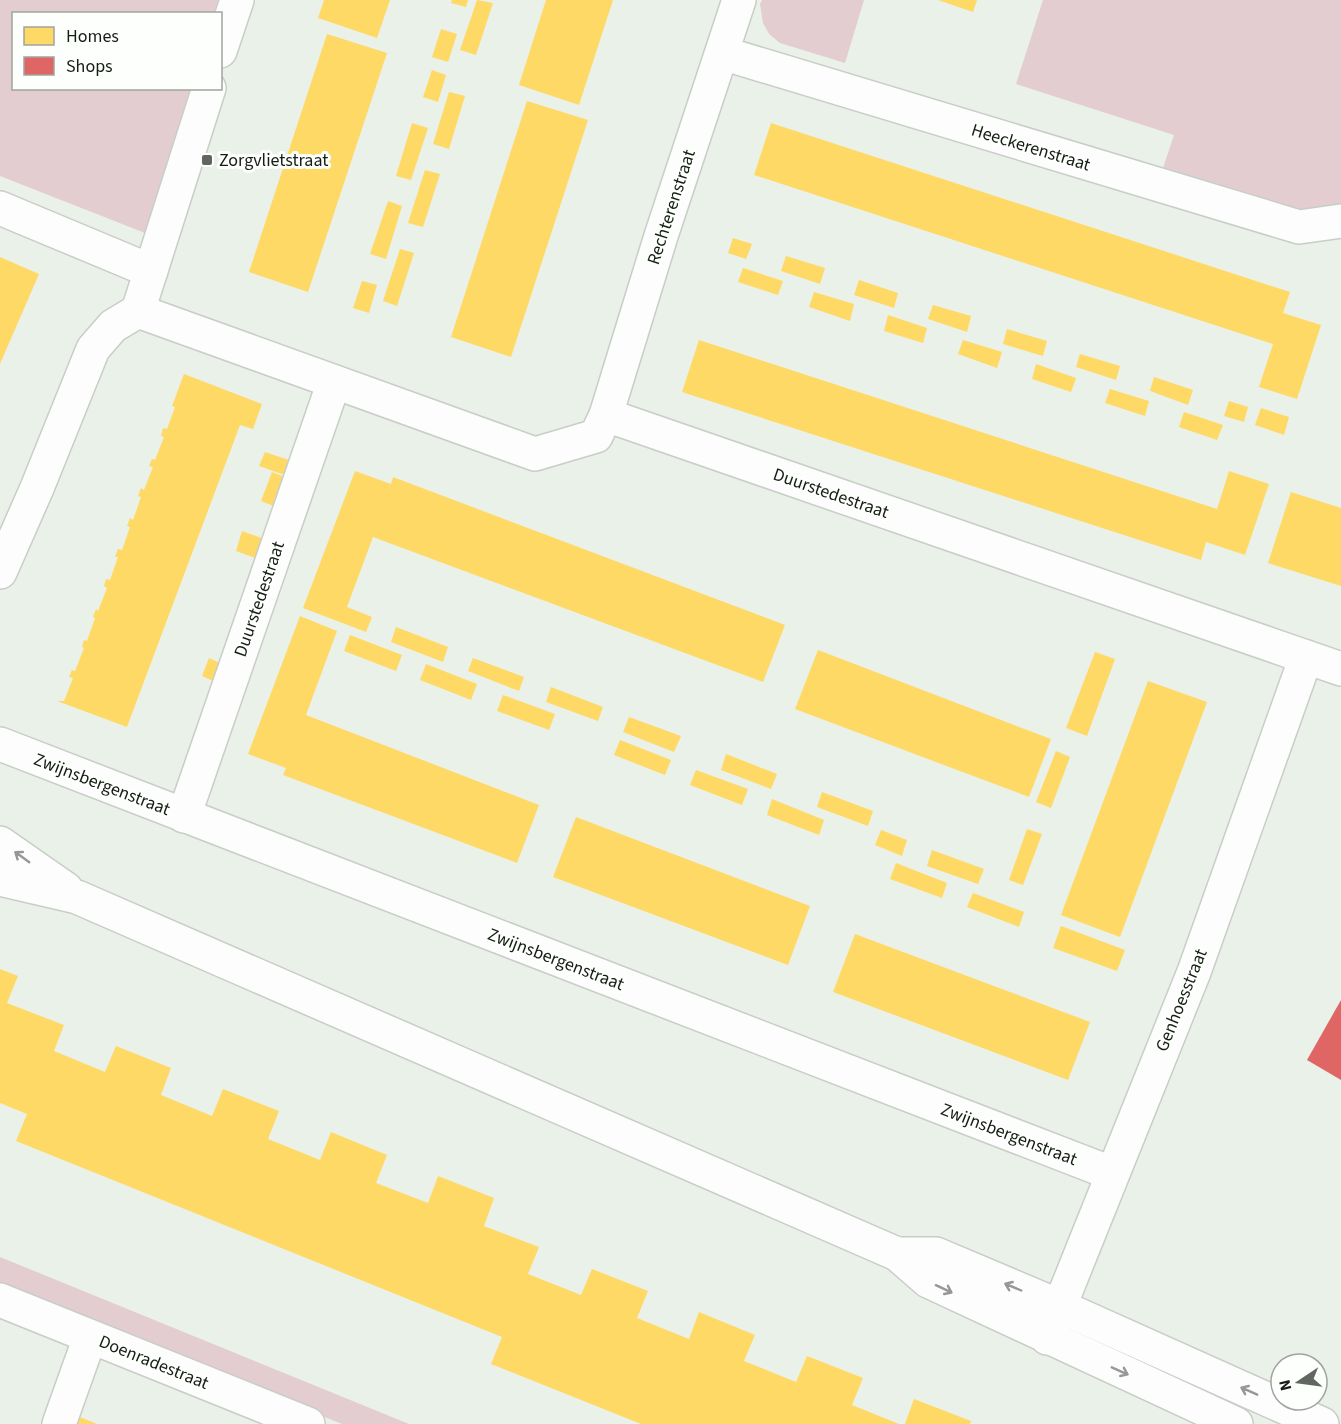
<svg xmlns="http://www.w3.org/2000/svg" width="1341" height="1424" viewBox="0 0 1341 1424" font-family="'Source Sans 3',sans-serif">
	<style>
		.green { fill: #e3cdd0 }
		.homes { fill: #ffd966 }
		.shops { fill: #e06666 }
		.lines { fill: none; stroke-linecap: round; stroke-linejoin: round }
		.minor-casing { stroke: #c8cec7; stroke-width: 36 }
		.minor { stroke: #fcfdfc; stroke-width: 33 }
		.oneway { stroke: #959894 }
		.poi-dot { fill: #616760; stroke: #fcfffb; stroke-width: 2 }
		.labels { text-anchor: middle; stroke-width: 6; stroke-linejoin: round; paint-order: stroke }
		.street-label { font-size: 18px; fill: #171c16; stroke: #fcfffb }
		.poi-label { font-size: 18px; fill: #171c16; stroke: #fcfffb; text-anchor: start }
	</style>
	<rect width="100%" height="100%" fill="#eaf1e8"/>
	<g class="green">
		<polygon points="0,0 218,0 214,13 14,14 14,88 190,89 145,233 0,176"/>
		<polygon points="762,0 864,0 845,63 780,43 769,34 763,23 760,4"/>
		<polygon points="1043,0 1341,0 1341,205 1339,207 1299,212 1163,168 1174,135 1016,84"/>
		<polygon points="0,1257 409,1424 342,1424 0,1285"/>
	</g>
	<g class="homes">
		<polygon points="324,0 390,0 377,38 318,18"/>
		<polygon points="452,0 468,0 466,7 451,3"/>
		<polygon points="477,0 493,3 476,55 460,50"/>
		<polygon points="546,0 613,0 579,105 519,85"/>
		<polygon points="938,0 977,0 973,12"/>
		<polygon points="441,29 457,34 448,62 432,57"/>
		<polygon points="327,34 387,53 308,292 249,272"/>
		<polygon points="432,70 446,75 438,102 423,97"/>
		<polygon points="449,92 465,96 449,149 433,144"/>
		<polygon points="527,101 588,120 511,357 451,337"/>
		<polygon points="412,123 428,128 411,180 396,176"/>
		<polygon points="771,123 1290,292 1283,313 1321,325 1297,399 1259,387 1273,344 754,175"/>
		<polygon points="425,170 440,174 423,227 408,223"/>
		<polygon points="388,201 402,206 386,259 370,254"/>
		<polygon points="733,238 752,244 746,259 728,253"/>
		<polygon points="400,249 414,253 397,306 383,301"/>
		<polygon points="786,256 825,268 820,284 781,271"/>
		<polygon points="0,257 39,274 0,364"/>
		<polygon points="743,268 783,281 778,295 738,282"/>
		<polygon points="859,280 898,293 894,308 854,295"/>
		<polygon points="362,281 377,285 369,313 353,308"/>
		<polygon points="814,292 854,304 850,321 809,307"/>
		<polygon points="933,305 971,316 967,332 928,319"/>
		<polygon points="888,315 927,328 923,343 884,331"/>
		<polygon points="1007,329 1047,341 1043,356 1003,344"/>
		<polygon points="699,340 1217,509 1229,471 1269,484 1245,555 1206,542 1201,560 682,392"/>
		<polygon points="963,340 1002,352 997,368 958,354"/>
		<polygon points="1080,354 1120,366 1116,380 1076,367"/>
		<polygon points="1036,364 1076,378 1071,392 1032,379"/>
		<polygon points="184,374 262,404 253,429 240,425 127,727 57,701 64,701 73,678 69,677 72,670 75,671 84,648 82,647 84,640 87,641 95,618 93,617 96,609 98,611 107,588 104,586 106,579 110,580 118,557 115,557 118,549 122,550 130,527 127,526 130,518 133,520 141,497 138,496 141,488 144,490 153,467 149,466 152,459 155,460 164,437 161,436 163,428 167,429 175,407 172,406"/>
		<polygon points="1154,377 1193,390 1188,405 1150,391"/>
		<polygon points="1110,389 1149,401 1145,416 1105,403"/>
		<polygon points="1229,401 1248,407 1244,422 1224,416"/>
		<polygon points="1261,408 1289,417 1284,435 1255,425"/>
		<polygon points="1184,412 1223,425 1217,440 1179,427"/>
		<polygon points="265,452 295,462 290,477 259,466"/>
		<polygon points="355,471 391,484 393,477 785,625 763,682 373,537 347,607 372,617 366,632 303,608"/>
		<polygon points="272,472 290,479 279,508 261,501"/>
		<polygon points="1291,492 1341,508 1341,586 1268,563"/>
		<polygon points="242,531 267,540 261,560 236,551"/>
		<polygon points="300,616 337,631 306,715 539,805 517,863 283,775 286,768 248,754"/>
		<polygon points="396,627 448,647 443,662 391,642"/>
		<polygon points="350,635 402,655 396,671 344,651"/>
		<polygon points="818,650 1051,739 1029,797 795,709"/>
		<polygon points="1095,652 1115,659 1087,736 1066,728"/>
		<polygon points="209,658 220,663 213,681 202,676"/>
		<polygon points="473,658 524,677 519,691 468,671"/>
		<polygon points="426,664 477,684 471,700 420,680"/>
		<polygon points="1148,681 1207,702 1120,937 1061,915"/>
		<polygon points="551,687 603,707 598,721 546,702"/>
		<polygon points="503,695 555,714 549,730 497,711"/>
		<polygon points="629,717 681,736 674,752 623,732"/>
		<polygon points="620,740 671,760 665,775 614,755"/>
		<polygon points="1056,751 1070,757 1051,808 1036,802"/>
		<polygon points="726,754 777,774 771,789 721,770"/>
		<polygon points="696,770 748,789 742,805 690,785"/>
		<polygon points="822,792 873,811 868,826 817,807"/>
		<polygon points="772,799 824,820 819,835 767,815"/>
		<polygon points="576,817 810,906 788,965 553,877"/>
		<polygon points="1027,829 1042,834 1023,885 1009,880"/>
		<polygon points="881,830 907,840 902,856 875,845"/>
		<polygon points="932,850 984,869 978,884 927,866"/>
		<polygon points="896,863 947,883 942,898 890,879"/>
		<polygon points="973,893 1024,912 1019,927 967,907"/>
		<polygon points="1061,926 1125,950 1117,971 1053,948"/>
		<polygon points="855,934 1090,1022 1068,1080 833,992"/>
		<polygon points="0,969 18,976 7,1003 64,1025 54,1051 105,1072 116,1046 171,1068 161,1095 212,1116 223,1089 279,1111 268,1139 320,1160 331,1132 387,1155 376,1183 428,1203 438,1176 494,1198 484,1226 539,1247 528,1274 581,1295 592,1269 648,1291 637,1318 689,1339 699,1312 755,1335 744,1361 796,1382 807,1356 863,1378 852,1405 899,1424 641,1424 491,1364 502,1337 16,1141 27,1114 0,1103"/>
		<polygon points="914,1399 971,1421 970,1424 905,1424"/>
		<polygon points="75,1415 97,1424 72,1424"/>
	</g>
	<polygon class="shops" points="1341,1000 1341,1080 1307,1060"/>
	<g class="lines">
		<g class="minor-casing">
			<g id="minor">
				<polyline points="220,51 237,0"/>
				<polyline points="722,53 1299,227 1341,221"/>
				<polyline points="0,208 151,271"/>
				<polyline points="138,311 535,454 596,436 606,415 1341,669"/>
				<polyline points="606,415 661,236 739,0"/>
				<polyline points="0,572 37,488 93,349 113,326 138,311 209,88"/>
				<polyline points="0,744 1111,1173"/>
				<polyline points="184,816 334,382"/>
				<polyline points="0,843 66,889"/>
				<polyline points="0,879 77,897 897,1254 928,1281 1236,1424"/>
				<polyline points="897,1254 936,1254 1059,1306 1322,1424"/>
				<polyline points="0,1300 308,1424"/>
				<polyline points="1047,1338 1194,972 1306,657"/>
				<polyline points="59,1424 90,1337"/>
			</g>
		</g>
		<use href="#minor" class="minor"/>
	</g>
	<defs><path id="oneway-shaft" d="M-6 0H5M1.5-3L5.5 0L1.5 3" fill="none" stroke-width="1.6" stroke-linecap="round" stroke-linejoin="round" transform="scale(1.5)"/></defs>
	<g class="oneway">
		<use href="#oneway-shaft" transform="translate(22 857) rotate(-144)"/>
		<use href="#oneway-shaft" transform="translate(1013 1287) rotate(-157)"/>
		<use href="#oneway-shaft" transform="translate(944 1289) rotate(25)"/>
		<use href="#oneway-shaft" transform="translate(1120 1371) rotate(24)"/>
		<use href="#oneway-shaft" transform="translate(1249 1391) rotate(-156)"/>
	</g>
	<rect class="poi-dot" x="201" y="154" width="12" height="12" rx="3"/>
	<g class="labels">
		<g class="street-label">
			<text transform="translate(1031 147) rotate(17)" y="6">Heeckerenstraat</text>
			<text transform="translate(671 207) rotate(-72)" y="6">Rechterenstraat</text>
			<text transform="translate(831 493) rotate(19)" y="6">Duurstedestraat</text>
			<text transform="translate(259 599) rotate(-71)" y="6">Duurstedestraat</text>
			<text transform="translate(102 784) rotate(21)" y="6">Zwijnsbergenstraat</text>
			<text transform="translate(556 959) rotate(21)" y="6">Zwijnsbergenstraat</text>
			<text transform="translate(1181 1000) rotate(-68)" y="6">Genhoesstraat</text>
			<text transform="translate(1009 1134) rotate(21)" y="6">Zwijnsbergenstraat</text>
			<text transform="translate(154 1362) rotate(22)" y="6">Doenradestraat</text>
		</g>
		<g class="poi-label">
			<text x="219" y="166">Zorgvlietstraat</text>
		</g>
	</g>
	<rect x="12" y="12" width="210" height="78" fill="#fcfffb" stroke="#a0a49f" stroke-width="1.5"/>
	<rect x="24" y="27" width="30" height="18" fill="#ffd966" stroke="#a0a49f" stroke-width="1.5"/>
	<text x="66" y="42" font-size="18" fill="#171c16">Homes</text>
	<rect x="24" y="57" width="30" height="18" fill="#e06666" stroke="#a0a49f" stroke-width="1.5"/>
	<text x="66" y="72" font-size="18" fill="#171c16">Shops</text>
	<g transform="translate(1299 1382) rotate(257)"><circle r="28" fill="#fcfffb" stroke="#a0a49f" stroke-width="1.5"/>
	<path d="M0-4.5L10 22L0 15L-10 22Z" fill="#616760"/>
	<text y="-9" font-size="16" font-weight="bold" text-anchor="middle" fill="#171c16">N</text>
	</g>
</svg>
